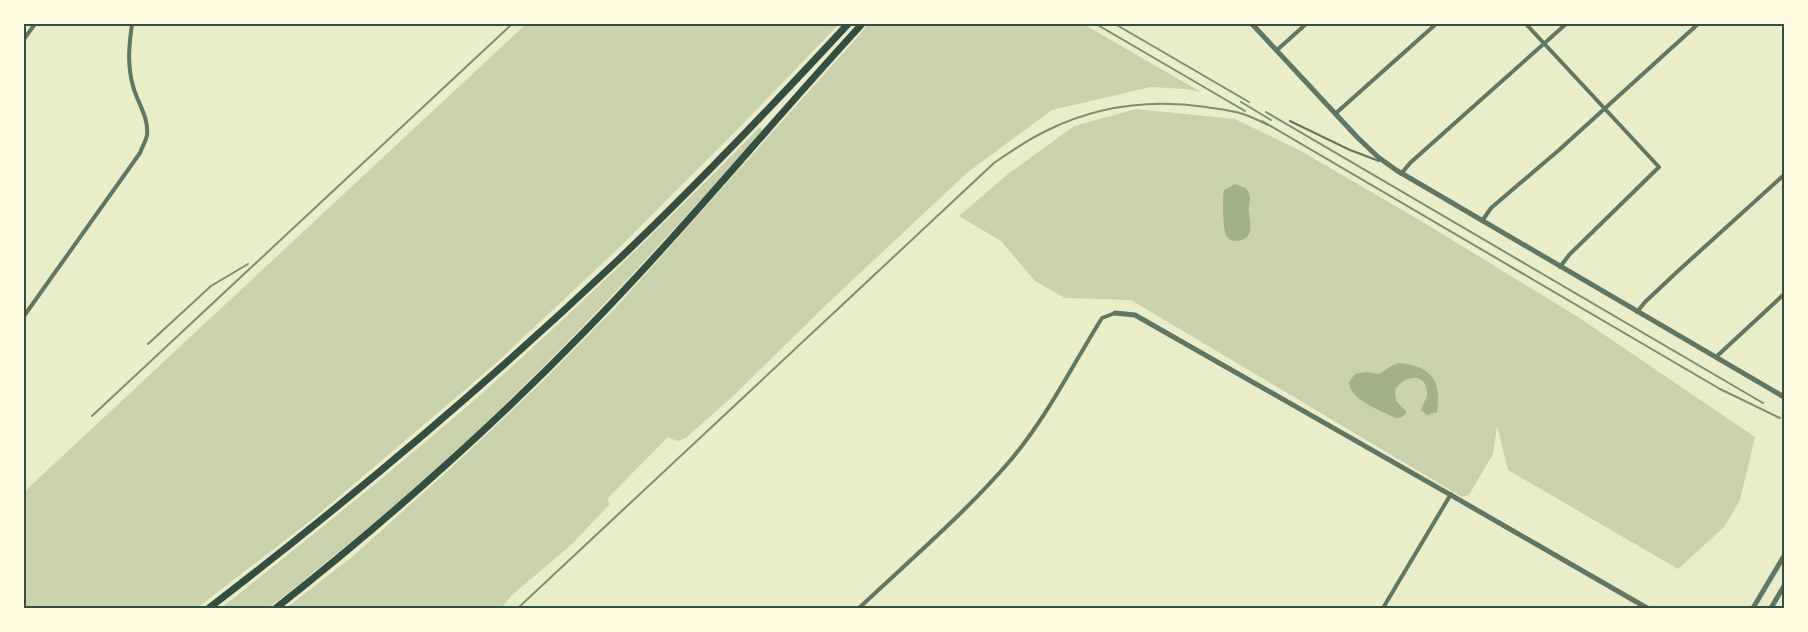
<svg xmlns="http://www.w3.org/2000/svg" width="1808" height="632" viewBox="0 0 1808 632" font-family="'Source Sans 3',sans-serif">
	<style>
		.green { fill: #cad2ad }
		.water { fill: #a3b18a }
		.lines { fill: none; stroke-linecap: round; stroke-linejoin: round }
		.service { stroke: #617663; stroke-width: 2 }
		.minor { stroke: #617663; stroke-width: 4 }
		.tertiary { stroke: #617663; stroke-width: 5 }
		.motorway { stroke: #344e41; stroke-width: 7 }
		.rail { stroke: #7c8e77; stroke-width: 2 }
		.neatline { fill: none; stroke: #344e41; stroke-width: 2 }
	</style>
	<rect width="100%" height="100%" fill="#e9edc9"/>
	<g class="green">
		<polygon points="526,24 839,24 735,132 623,244 494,365 314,518 197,608 24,608 24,492"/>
		<polygon points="869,24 1083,24 1201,92 1185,89 1151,87 1052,110 968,172 827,304 732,397 686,438 677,441 668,437 608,498 609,505 572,544 512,595 501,608 286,608 352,557 451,468 537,387 618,305"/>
		<polygon points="1136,109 1235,119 1301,151 1421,221 1578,317 1755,437 1740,500 1724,527 1678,569 1508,470 1497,426 1493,454 1469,495 1462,497 1131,300 1065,298 1035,281 1001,241 959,216 1008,174 1074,126"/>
		<path d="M760 127 763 131C627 282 486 437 326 562 316 570 274 606 266 608 256 611 233 608 221 608 303 543 385 477 464 409 567 319 664 224 760 127Z"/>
	</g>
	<g class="water">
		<path d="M1235 184 1246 188C1254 200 1248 202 1249 212 1250 224 1255 239 1237 241 1232 241 1228 240 1226 235 1223 229 1222 197 1224 190Z"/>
		<path d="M1399 363C1432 366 1442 381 1437 412L1427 415 1421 410C1423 403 1428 398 1427 391 1425 371 1403 376 1395 390L1396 401 1406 411V414L1400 418H1396C1382 411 1349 400 1349 382L1355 374 1365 372 1380 374 1391 366Z"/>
	</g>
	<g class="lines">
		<polyline class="service" points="1290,121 1350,150 1379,161"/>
		<g class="minor">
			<polyline points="1526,24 1659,167 1569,255 1560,267"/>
			<polyline points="24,39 35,24"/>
			<polyline points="1277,50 1306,24"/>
			<polyline points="1335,114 1436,24"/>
			<polyline points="1401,174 1410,163 1566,24"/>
			<polyline points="1482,221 1491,208 1559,150 1698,24"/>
			<polyline points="1637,312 1645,302 1678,271 1784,175"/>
			<path d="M24 316 140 153C142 147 146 141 147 135 149 117 137 102 133 86 127 65 129 45 132 24"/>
			<polyline points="1716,357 1784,294"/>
			<path d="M859 608C909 561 964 514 1009 462 1046 419 1072 366 1102 318L1115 313"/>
			<polyline points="1383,608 1451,494"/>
		</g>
		<g class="tertiary">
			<polyline points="1252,24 1357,137 1378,157 1396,170 1784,397"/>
			<path d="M1115 313 1135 315C1306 413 1477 509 1647 608"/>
			<polyline points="1753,608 1784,556"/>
			<polyline points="1771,608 1784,586"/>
		</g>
		<g class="motorway">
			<path d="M209 608C351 499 487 384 617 261 697 185 773 105 848 24"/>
			<path d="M276 608C385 522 489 430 586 330 682 232 769 125 862 24"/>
		</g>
		<g class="rail">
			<polyline points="1096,24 1245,111"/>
			<polyline points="1115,24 1249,102"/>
			<polyline points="1241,102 1271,120"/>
			<polyline points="1266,112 1763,403"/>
			<polyline points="1262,121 1720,389 1780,418"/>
			<polyline points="148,344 211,286 248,264"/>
			<polyline points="92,416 512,24"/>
			<path d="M518 608 994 163C1010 152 1027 140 1046 131 1096 106 1150 99 1206 107 1218 109 1231 110 1243 114 1252 117 1260 121 1268 125"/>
		</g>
	</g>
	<rect width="1808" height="632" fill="none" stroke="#fefae0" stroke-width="50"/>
	<rect x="25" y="25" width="1758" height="582" class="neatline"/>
</svg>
